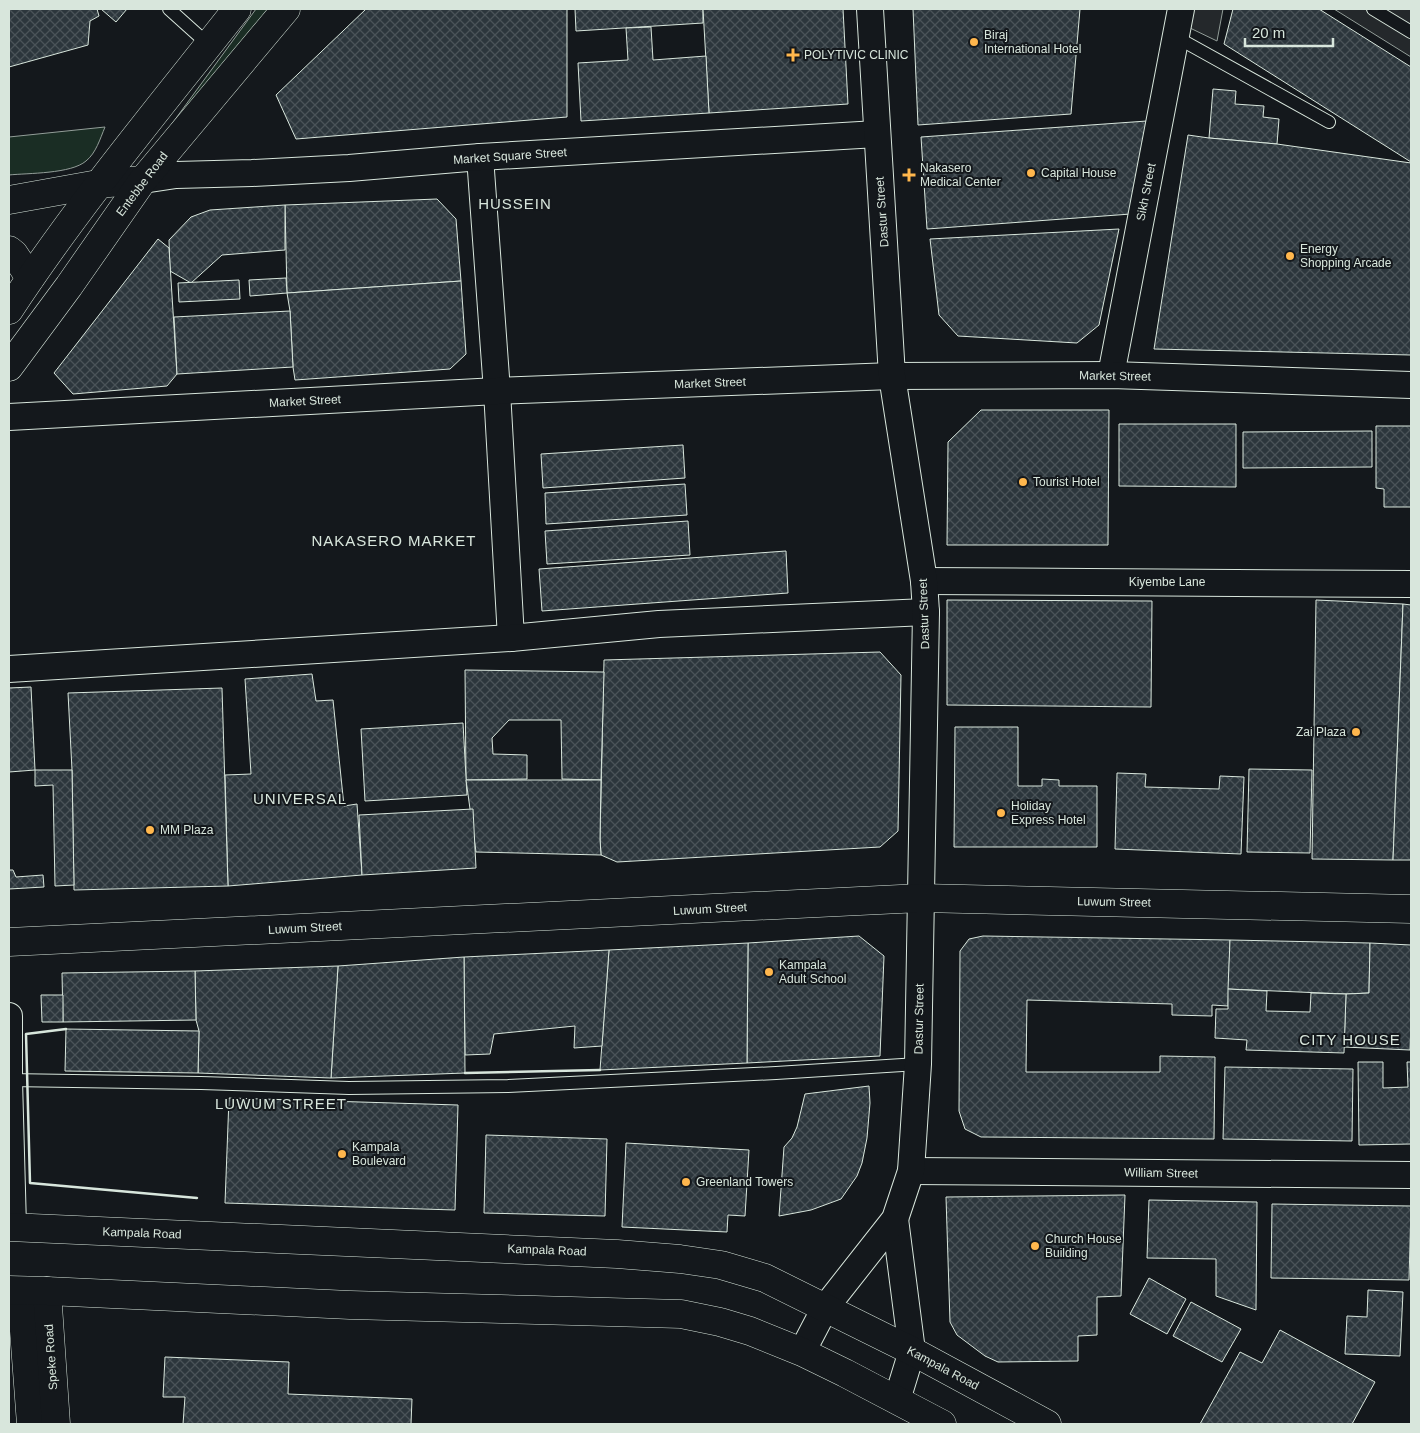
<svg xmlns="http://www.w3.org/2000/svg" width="1420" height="1433" viewBox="0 0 1420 1433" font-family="Helvetica,sans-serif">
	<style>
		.green { fill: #1a2d24; stroke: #939e99 }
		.parking { fill: #24282b; stroke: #939e99 }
		.building { fill: url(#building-cross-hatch); stroke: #d8e6dc }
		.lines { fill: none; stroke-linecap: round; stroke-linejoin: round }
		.lane-casing { stroke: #d8e6dc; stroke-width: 14 }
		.street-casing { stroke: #d8e6dc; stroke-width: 28 }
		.secondary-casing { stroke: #d8e6dc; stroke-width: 29 }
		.primary-casing { stroke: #d8e6dc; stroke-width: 29 }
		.lane { stroke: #14181c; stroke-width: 12 }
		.street { stroke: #14181c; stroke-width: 26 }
		.secondary { stroke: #14181c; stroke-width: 28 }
		.primary { stroke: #14181c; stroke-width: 28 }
		.wall { stroke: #d8e6dc; stroke-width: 2.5 }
		.poi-dot { fill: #ffb74d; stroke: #14181c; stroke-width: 2 }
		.labels { text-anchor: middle; stroke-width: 4; stroke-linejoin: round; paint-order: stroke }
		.poi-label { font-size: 12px; fill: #d8e6dc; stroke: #14181c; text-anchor: start }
		.street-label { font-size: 12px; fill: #d8e6dc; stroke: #14181c }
		.quarter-label { font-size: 15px; letter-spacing: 1px; fill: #d8e6dc; stroke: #14181c }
	</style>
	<defs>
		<pattern id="building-cross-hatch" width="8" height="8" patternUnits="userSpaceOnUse" patternTransform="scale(1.25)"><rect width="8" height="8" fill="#2c363c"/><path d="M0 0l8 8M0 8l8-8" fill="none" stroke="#4a5358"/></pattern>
	</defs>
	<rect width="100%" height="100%" fill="#14181c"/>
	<g class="green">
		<polygon points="256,9 281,9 160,140"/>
		<path d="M105 127C100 139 96 153 86 161 71 174 28 173 9 175V137Z"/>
	</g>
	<g class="parking">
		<polygon points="1194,9 1223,9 1217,41 1190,28"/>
		<polygon points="1334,9 1411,9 1411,57"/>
	</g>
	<g class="building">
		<polygon points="9,9 97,9 99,16 90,21 88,45 9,67"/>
		<polygon points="101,9 127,9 116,22"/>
		<polygon points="366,9 567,9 567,117 296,139 276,95"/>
		<polygon points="575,9 703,9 703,23 576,31"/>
		<polygon points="703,9 843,9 848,104 709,113"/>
		<polygon points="913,9 1080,9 1071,114 918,125"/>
		<polygon points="1233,9 1319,9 1411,67 1411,162 1224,44"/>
		<polygon points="651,27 653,60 706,56 709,113 581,121 578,63 628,60 626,28"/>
		<polygon points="1213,89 1236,91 1235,104 1264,106 1263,117 1279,119 1277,144 1209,138"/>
		<polygon points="1147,121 1131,214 927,229 921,137"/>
		<polygon points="1188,135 1209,138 1277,144 1411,163 1411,355 1154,349"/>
		<polygon points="437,199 456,219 461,281 287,293 285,205"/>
		<polygon points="285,205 285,250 222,255 191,283 170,271 169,240 191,217 210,210"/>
		<polygon points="1119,229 1099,325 1077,343 958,336 939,315 930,239"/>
		<polygon points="158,239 169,248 177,374 167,386 73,394 54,373"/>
		<polygon points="286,278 287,293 250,296 249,280"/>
		<polygon points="239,280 240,299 179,302 178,283"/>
		<polygon points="461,281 466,354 450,369 295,380 293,367 290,311 287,293"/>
		<polygon points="290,311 293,367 177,374 174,317"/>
		<polygon points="981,410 1109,410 1108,545 947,545 948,442"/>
		<polygon points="1119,424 1236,424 1236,487 1119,486"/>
		<polygon points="1376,426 1411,426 1411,507 1384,507 1384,489 1376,488"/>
		<polygon points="1372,431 1372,467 1243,468 1243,432"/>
		<polygon points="683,445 685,478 543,488 541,454"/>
		<polygon points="685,484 687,515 546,524 545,493"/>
		<polygon points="688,521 690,555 547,564 545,531"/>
		<polygon points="786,551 788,593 542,611 539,569"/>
		<polygon points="947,600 1152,601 1151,707 947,705"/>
		<polygon points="1316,600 1403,604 1393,860 1312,859"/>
		<polygon points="1403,604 1411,605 1411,860 1393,860"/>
		<polygon points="880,652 901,675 898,831 880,847 617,862 601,855 600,839 604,660"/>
		<polygon points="465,670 604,672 601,780 562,779 561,720 509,720 492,738 493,754 527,755 527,779 466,780"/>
		<polygon points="312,674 316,701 333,700 344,806 357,804 362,875 228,886 225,775 251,774 245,679"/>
		<polygon points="31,687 35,770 9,772 9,688"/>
		<polygon points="222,688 228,886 74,890 72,770 68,693"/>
		<polygon points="463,723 467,795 365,801 361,729"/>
		<polygon points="955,727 1018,727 1018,786 1042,786 1042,779 1059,780 1059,786 1097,786 1097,847 954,847"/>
		<polygon points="1249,769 1312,770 1310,853 1247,852"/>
		<polygon points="35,770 72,770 74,885 55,886 53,785 35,786"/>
		<polygon points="1117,773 1146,774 1145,787 1219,789 1220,776 1244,777 1241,854 1115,849"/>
		<polygon points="466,780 601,780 600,839 601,855 476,852"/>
		<polygon points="473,809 476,868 362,875 359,815"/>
		<polygon points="9,870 13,870 16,877 43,875 44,887 9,889"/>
		<polygon points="859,936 884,956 880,1056 747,1063 748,943"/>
		<polygon points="983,936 1230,940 1228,1006 1212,1005 1212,1016 1172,1015 1172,1004 1027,1000 1026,1072 1160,1072 1160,1056 1215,1057 1214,1139 981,1137 965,1129 959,1111 960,951 969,939"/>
		<polygon points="1230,940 1370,943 1369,993 1346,994 1228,989"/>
		<polygon points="748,943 747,1063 600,1070 609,950"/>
		<polygon points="1370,943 1411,945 1411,1022 1410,1050 1344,1047 1346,994 1369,993"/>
		<polygon points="609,950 602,1046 574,1048 575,1026 494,1034 490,1054 465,1055 464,957"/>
		<polygon points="464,957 465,1073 331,1078 338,966"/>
		<polygon points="338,966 331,1078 198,1073 199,1031 196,1020 195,971"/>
		<polygon points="195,971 196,1020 63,1022 62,973"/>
		<polygon points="1228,989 1267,991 1266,1011 1310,1012 1311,993 1346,994 1344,1053 1246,1050 1247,1040 1215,1038 1216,1009 1228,1009"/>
		<polygon points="41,995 63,995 63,1022 42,1022"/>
		<polygon points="66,1029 199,1031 198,1073 65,1071"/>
		<polygon points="1358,1062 1383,1062 1383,1088 1408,1087 1407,1062 1411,1062 1411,1144 1359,1145"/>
		<polygon points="1225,1067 1353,1069 1352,1141 1223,1139"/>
		<polygon points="869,1086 870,1103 867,1138 862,1163 857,1176 841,1199 811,1210 779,1216 784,1147 792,1138 797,1127 805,1094"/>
		<polygon points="229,1098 458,1105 455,1210 225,1203"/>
		<polygon points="486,1135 607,1139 605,1216 484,1213"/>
		<polygon points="626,1143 749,1150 745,1216 728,1215 727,1232 622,1227"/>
		<polygon points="1125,1195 1121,1296 1097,1297 1097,1335 1078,1336 1078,1361 998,1362 985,1356 957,1335 950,1322 946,1197"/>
		<polygon points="1149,1200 1257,1202 1256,1310 1216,1296 1216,1259 1147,1258"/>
		<polygon points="1272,1204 1411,1206 1409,1280 1271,1278"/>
		<polygon points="1149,1278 1186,1299 1167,1334 1130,1314"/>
		<polygon points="1368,1290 1403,1292 1400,1356 1345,1354 1347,1316 1367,1317"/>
		<polygon points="1191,1302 1241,1329 1222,1362 1173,1336"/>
		<polygon points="1280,1330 1375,1382 1352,1424 1200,1424 1240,1352 1262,1363"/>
		<polygon points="165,1357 289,1362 288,1394 412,1399 411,1424 183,1424 185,1397 163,1397"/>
	</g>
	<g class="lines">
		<g class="lane-casing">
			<g id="lane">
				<polyline points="169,9 209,45"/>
				<polyline points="1373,9 1411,32"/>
				<polyline points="1176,37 1329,122"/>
				<polyline points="9,1080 201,1083 349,1088 508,1086 776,1073 918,1064"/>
			</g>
		</g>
		<g class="street-casing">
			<g id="street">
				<polyline points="480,157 497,391 511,638"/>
				<polyline points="143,180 176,175 252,173 349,168 480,157 877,134"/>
				<polyline points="1111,375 1181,9"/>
				<polyline points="9,417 497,391 892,376 1111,375 1411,385"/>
				<polyline points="924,581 1411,584"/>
				<polyline points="9,669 511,638 659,624 926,612"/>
				<polyline points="9,1016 9,1080 13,1227"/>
				<polyline points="911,1171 1411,1175"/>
				<polyline points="895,1219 912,1351 897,1400"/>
				<polyline points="802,1352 825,1308 895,1219 911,1171 918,1064 926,612 924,581 892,376 870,9"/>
			</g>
		</g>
		<g class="secondary-casing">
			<g id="secondary">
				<polyline points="9,200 98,184 143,180"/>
				<polyline points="9,250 14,254 30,278"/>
				<polyline points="9,942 921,898 1411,909"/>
				<polyline points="21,1291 31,1424"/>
				<polyline points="47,1291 56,1424"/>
			</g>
		</g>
		<g class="primary-casing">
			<g id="primary">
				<path d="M9 310C78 205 159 108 237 9"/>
				<polyline points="9,367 69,286 143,180 286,9"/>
				<polyline points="9,1227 617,1254 680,1259 721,1265 765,1278 912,1351 1047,1424"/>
				<polyline points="9,1290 47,1291 350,1305 681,1314 720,1322 750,1331 802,1352 845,1373 942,1424"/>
			</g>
		</g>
		<use href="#lane" class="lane"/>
		<use href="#street" class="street"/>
		<use href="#secondary" class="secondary"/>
		<use href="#primary" class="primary"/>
		<g class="wall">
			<polyline points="66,1029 26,1034 30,1183 197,1198"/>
			<polyline points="465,1073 600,1070"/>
		</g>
	</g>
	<g class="poi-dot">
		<circle cx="974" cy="42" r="5"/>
		<path d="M790.5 47.5h5v5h5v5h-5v5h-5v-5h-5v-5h5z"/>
		<circle cx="1031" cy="173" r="5"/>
		<path d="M906.5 167.5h5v5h5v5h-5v5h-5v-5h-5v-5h5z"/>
		<circle cx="1290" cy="256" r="5"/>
		<circle cx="1023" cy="482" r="5"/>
		<circle cx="1356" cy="732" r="5"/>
		<circle cx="1001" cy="813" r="5"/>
		<circle cx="150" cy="830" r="5"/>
		<circle cx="769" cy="972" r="5"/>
		<circle cx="342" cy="1154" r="5"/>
		<circle cx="686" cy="1182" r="5"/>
		<circle cx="1035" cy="1246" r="5"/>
	</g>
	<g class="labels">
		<g class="poi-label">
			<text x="984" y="39">Biraj<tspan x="984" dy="14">International Hotel</tspan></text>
			<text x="804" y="59">POLYTIVIC CLINIC</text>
			<text x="920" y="172">Nakasero<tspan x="920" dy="14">Medical Center</tspan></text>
			<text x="1041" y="177">Capital House</text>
			<text x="1300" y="253">Energy<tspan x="1300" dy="14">Shopping Arcade</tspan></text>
			<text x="1033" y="486">Tourist Hotel</text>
			<text x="1346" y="736" text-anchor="end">Zai Plaza</text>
			<text x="1011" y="810">Holiday<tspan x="1011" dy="14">Express Hotel</tspan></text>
			<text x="160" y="834">MM Plaza</text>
			<text x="779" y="969">Kampala<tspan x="779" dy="14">Adult School</tspan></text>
			<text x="352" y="1151">Kampala<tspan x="352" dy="14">Boulevard</tspan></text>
			<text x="696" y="1186">Greenland Towers</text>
			<text x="1045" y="1243">Church House<tspan x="1045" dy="14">Building</tspan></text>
		</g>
		<g class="street-label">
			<text transform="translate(510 156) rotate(-4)" y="4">Market Square Street</text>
			<text transform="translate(142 184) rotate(-53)" y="4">Entebbe Road</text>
			<text transform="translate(1146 192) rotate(-79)" y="4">Sikh Street</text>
			<text transform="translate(882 212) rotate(-94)" y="4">Dastur Street</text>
			<text transform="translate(1115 376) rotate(1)" y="4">Market Street</text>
			<text transform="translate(710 383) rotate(-2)" y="4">Market Street</text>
			<text transform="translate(305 401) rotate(-3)" y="4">Market Street</text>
			<text x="1167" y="586">Kiyembe Lane</text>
			<text transform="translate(924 614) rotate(-92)" y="4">Dastur Street</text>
			<text transform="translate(1114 902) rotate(1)" y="4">Luwum Street</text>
			<text transform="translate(710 909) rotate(-3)" y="4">Luwum Street</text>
			<text transform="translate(305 928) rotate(-3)" y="4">Luwum Street</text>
			<text transform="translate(919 1019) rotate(-89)" y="4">Dastur Street</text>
			<text transform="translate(1161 1173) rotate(1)" y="4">William Street</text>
			<text transform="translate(142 1233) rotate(2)" y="4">Kampala Road</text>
			<text transform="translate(547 1250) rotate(2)" y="4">Kampala Road</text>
			<text transform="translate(51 1357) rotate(-94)" y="4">Speke Road</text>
			<text transform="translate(943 1368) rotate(28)" y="4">Kampala Road</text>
		</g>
		<g class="quarter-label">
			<text x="515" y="209">HUSSEIN</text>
			<text x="394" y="546">NAKASERO MARKET</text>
			<text x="300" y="804">UNIVERSAL</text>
			<text x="1350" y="1045">CITY HOUSE</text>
			<text x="281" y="1109">LUWUM STREET</text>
		</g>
	</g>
	<rect width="1420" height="1433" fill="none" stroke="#d8e6dc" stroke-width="20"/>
	<path d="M1245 38v8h88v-8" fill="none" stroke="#d8e6dc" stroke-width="2.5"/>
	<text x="1252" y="38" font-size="15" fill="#d8e6dc" stroke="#14181c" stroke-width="4" paint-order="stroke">20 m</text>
</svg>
